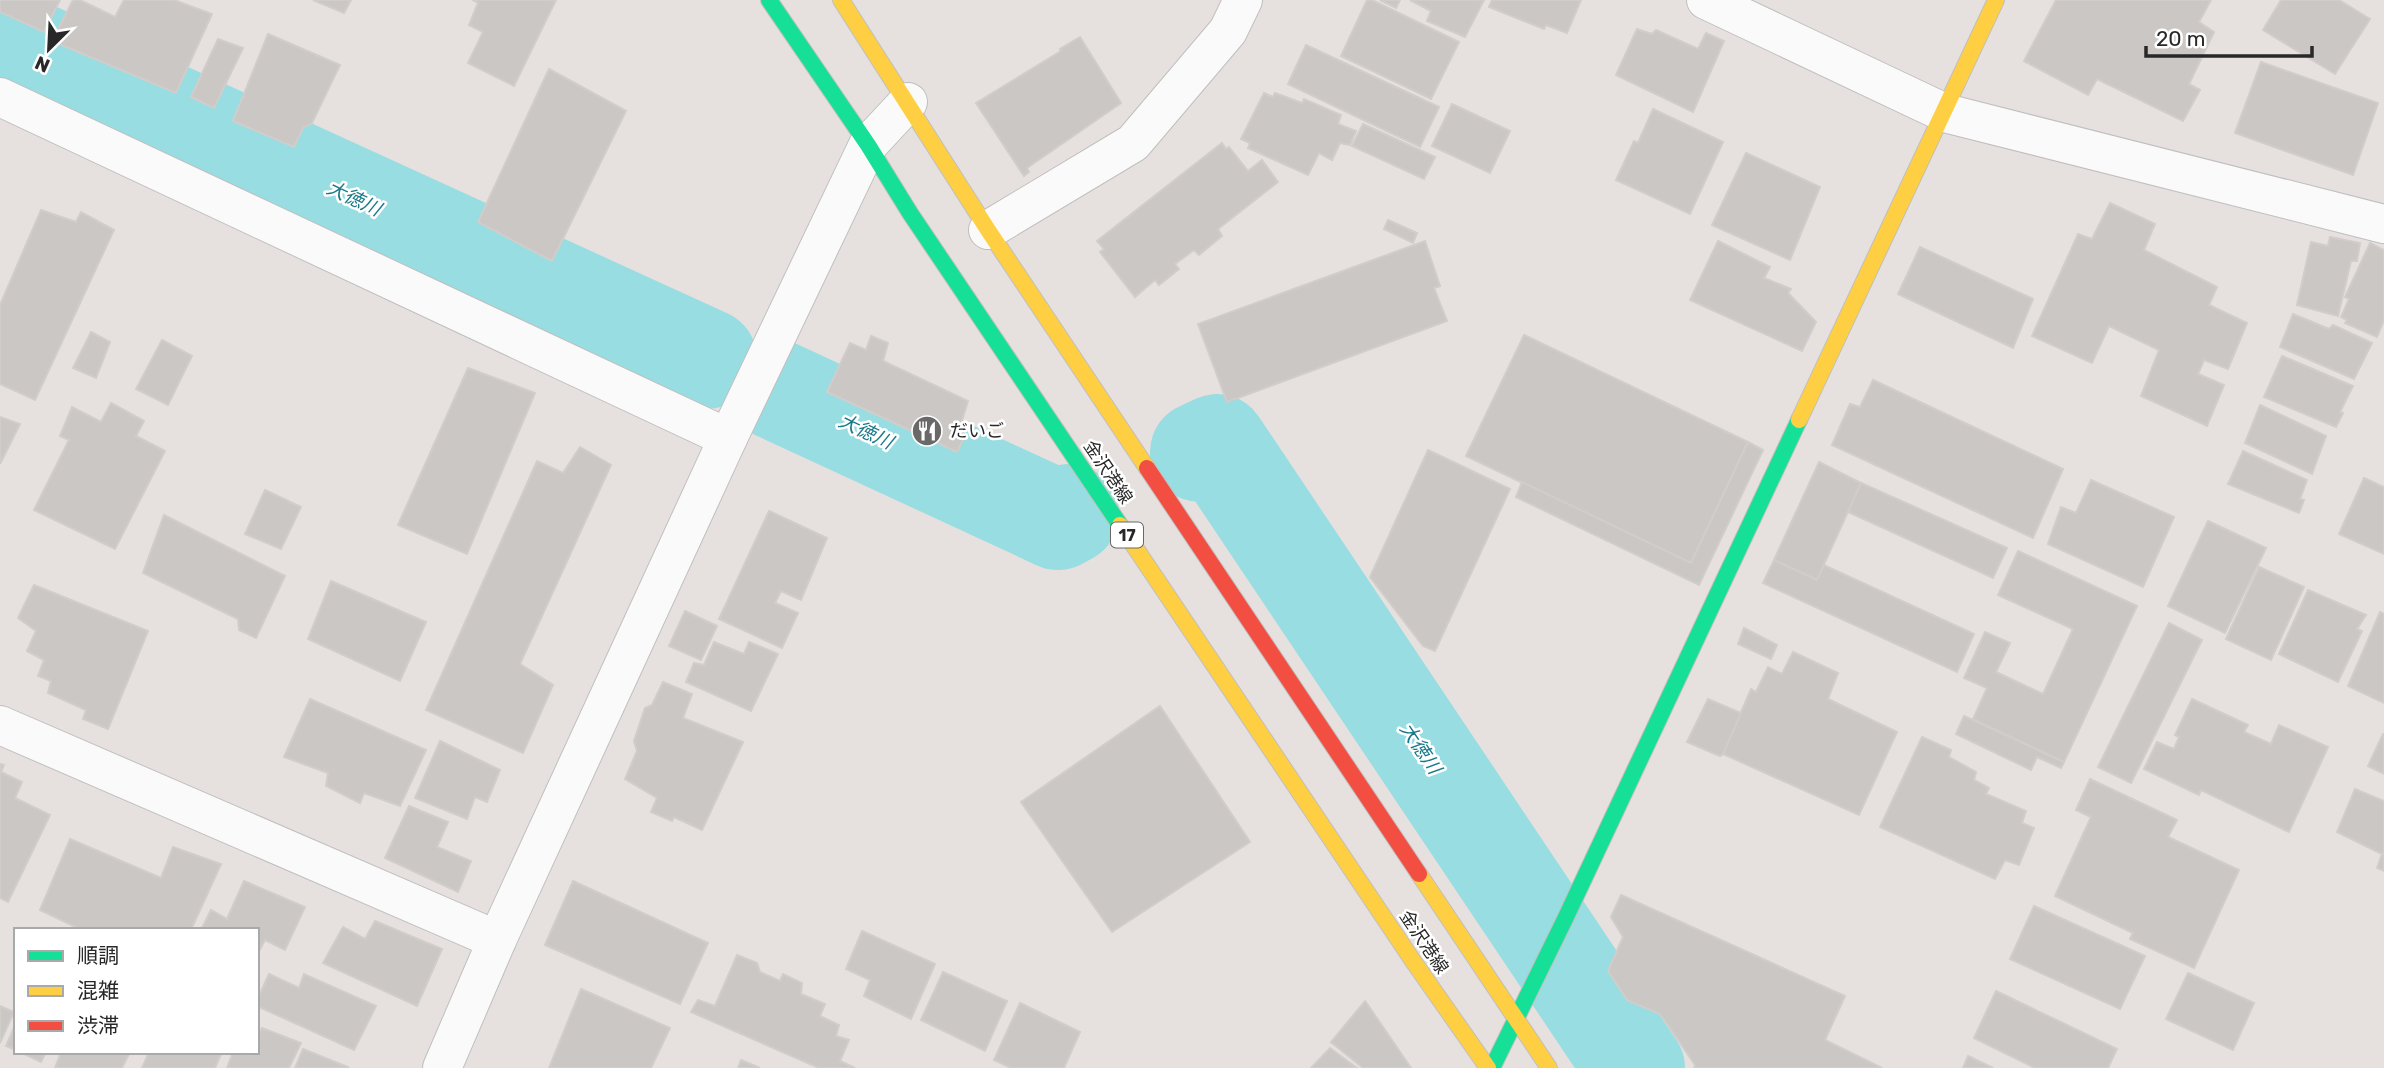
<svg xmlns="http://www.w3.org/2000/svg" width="2384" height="1068" viewBox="0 0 2384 1068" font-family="Rubik,'Noto Sans JP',sans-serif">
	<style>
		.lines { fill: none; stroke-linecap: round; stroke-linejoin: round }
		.river { stroke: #98dde1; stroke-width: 100 }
		.building { fill: #cbc7c5; stroke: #d1cdca; stroke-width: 2 }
		.street-casing { stroke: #c0bfbf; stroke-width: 40 }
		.fast-casing { stroke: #c0bfbf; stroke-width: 18 }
		.slow-casing { stroke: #c0bfbf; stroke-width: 18 }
		.jam-casing { stroke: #c0bfbf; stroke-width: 18 }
		.street { stroke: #fbfafa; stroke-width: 38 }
		.fast { stroke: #16e098; stroke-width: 16 }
		.slow { stroke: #ffcf43; stroke-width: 16 }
		.jam { stroke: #f24e42; stroke-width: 16 }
		.labels { text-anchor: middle; stroke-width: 5; stroke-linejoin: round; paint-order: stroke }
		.shield { fill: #fff; stroke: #686868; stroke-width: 2 }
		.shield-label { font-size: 16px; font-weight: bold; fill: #282828 }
		.poi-label { font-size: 18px; fill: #282828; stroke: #fff; text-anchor: start }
		.street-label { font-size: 18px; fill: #282828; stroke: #fff }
		.water-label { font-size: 19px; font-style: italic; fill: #1a7a8a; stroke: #fff }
	</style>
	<rect width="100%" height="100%" fill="#e6e1de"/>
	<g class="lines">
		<g class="river">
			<polyline points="0,36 707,359"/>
			<polyline points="777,390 1058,520 1069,514"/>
			<polyline points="1200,452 1217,444 1635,1068"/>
		</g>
	</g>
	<g class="building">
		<polygon points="0,0 60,0 44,32 0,12"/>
		<polygon points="73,0 80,0 115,17 124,0 174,0 212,14 176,93 52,41"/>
		<polygon points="313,0 351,0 344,13"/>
		<polygon points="473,0 556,0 514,86 468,63 483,32 469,25 478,3"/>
		<polygon points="1367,0 1372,0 1459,42 1431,99 1341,56"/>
		<polygon points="1380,0 1400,0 1396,8"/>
		<polygon points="1410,0 1484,0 1465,37 1427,21 1431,11"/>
		<polygon points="1492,0 1581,0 1567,33 1546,25 1544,29 1489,7"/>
		<polygon points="2056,0 2211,0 2199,22 2214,32 2189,84 2200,90 2183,121 2097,79 2088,95 2024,61"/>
		<polygon points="2281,0 2339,0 2370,19 2335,74 2263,30"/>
		<polygon points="1637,29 1652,34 1656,30 1698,49 1706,33 1724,41 1693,112 1616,75"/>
		<polygon points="268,34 340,65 312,123 303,128 294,147 233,121"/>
		<polygon points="1080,37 1121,103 1027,168 1029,172 1024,176 976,103 1061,51 1060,49"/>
		<polygon points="218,39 243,48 214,108 191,97"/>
		<polygon points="1306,45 1439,107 1420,147 1288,84"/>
		<polygon points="2261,62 2378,103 2353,175 2235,133"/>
		<polygon points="549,69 626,111 552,261 478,222"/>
		<polygon points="1264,93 1273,97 1275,93 1302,103 1304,99 1341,115 1338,124 1356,131 1350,145 1340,143 1332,160 1319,153 1308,175 1248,148 1250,143 1241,139"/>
		<polygon points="1452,104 1510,131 1490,173 1432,146"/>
		<polygon points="1653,109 1723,142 1690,214 1616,180 1634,141 1638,143"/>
		<polygon points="1363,124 1435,157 1424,179 1352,146"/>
		<polygon points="1222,143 1226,149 1229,147 1248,171 1262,160 1278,182 1218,229 1222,236 1199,255 1194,250 1175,264 1179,269 1159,285 1155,280 1135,297 1100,252 1104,249 1097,241"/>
		<polygon points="1746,153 1820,187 1790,260 1712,225"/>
		<polygon points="2110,203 2155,224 2144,250 2217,287 2209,305 2247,323 2228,369 2204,360 2198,374 2224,385 2207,426 2141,396 2159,350 2109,326 2092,363 2032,336 2078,234 2092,239"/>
		<polygon points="41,210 76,222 81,212 114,230 35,400 0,384 0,305"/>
		<polygon points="1388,220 1417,233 1413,243 1384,229"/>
		<polygon points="2330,237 2360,243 2357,261 2351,261 2338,316 2297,305 2311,242 2328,246"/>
		<polygon points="1425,241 1440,286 1434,288 1447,321 1227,402 1198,324"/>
		<polygon points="1718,241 1770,267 1764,278 1791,289 1788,293 1816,322 1802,351 1690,300"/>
		<polygon points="2370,243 2384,250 2384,320 2377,337 2345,323 2347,320 2341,317 2349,299 2345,297"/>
		<polygon points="1920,247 2033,299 2013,348 1898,294"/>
		<polygon points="2293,314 2329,329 2333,325 2372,343 2354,379 2280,347"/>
		<polygon points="91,332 110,342 96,378 73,368"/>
		<polygon points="1524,335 1748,442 1691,563 1466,456"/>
		<polygon points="871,336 888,343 883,361 968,401 959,430 966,434 957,452 827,392 850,343 866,350"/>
		<polygon points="162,340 192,356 168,405 136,389"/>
		<polygon points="2282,356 2353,386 2340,412 2343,413 2336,427 2264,397"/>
		<polygon points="468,368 535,393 467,554 398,525"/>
		<polygon points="1873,380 2063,469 2033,538 1832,445 1850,404 1860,407"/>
		<polygon points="111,403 144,421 136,436 165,451 115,549 34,510 69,440 60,436 72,407 101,422"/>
		<polygon points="2260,405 2326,436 2312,474 2245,443"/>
		<polygon points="0,417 20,424 0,464"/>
		<polygon points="1748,442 1763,450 1699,585 1516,497 1522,482 1691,563"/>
		<polygon points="580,447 611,465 520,664 553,685 523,753 426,710 537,461 563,473"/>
		<polygon points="1428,450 1510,489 1435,651 1423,646 1370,577"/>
		<polygon points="2243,451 2307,480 2300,499 2304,500 2299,513 2228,484"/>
		<polygon points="1819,462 1861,483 1817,580 1774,560"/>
		<polygon points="2364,478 2384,487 2384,554 2339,534"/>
		<polygon points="2091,480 2174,517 2143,587 2048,544 2061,507 2076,513"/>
		<polygon points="1861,483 2007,548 1993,578 1848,512"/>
		<polygon points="265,490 301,507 281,549 245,534"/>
		<polygon points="769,511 827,538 801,600 781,591 775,603 798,613 782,648 719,619"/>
		<polygon points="164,515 285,576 256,638 239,630 238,619 143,573"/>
		<polygon points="2208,521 2266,548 2225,633 2168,606"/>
		<polygon points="2018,551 2137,606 2064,762 1973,719 1987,688 1964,678 1985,632 2010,643 1996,672 2043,694 2073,629 1998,595"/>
		<polygon points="1774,560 1817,580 1824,565 1974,634 1957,672 1763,583"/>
		<polygon points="2259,567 2304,587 2271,660 2226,639"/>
		<polygon points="331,581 426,622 400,681 308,639"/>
		<polygon points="34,585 148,631 108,729 83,719 86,710 48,693 51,681 38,676 44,660 27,651 36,631 18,618"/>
		<polygon points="2308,590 2366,615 2357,629 2362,631 2338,682 2279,654"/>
		<polygon points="685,611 717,626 701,660 669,646"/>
		<polygon points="2380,612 2384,614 2384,703 2348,686"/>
		<polygon points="2169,623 2202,640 2131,783 2098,767"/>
		<polygon points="1744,628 1777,645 1771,659 1738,644"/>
		<polygon points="714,642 744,654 749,642 778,654 751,711 686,682 694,663 704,665"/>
		<polygon points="1793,652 1838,673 1828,699 1897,732 1859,815 1723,754 1751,689 1756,692 1768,667 1782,674"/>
		<polygon points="663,682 692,694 683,718 743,742 702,830 674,817 672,821 651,812 657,798 625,779 637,751 634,741 645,708 652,705"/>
		<polygon points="310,699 426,750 400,806 364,793 360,803 326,786 328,773 284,757"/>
		<polygon points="1708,699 1741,713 1723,754 1720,756 1687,742"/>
		<polygon points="2192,699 2248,725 2244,732 2271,744 2279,725 2328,747 2289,832 2201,790 2199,795 2144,769 2157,742 2174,749 2179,737 2175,735"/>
		<polygon points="1160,706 1250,842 1112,932 1021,802"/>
		<polygon points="1964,716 2064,762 2061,768 2037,757 2031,770 1956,734"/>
		<polygon points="2383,734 2384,734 2384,774 2368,766"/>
		<polygon points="1922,737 1951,750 1949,757 1976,772 1974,780 1989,788 1986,794 2026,811 2022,823 2034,828 2019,865 2005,860 1995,879 1880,827"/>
		<polygon points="440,741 500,770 487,802 475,797 467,819 415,798"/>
		<polygon points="0,764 4,765 1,772 22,782 15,798 50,815 8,902 0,898"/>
		<polygon points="2090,779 2177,820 2168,837 2239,870 2194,968 2130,939 2133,933 2055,896 2091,817 2076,810"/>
		<polygon points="2355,789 2384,801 2384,871 2377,868 2382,854 2337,832"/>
		<polygon points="409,806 448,822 437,847 471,861 458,892 385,858"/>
		<polygon points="70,839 161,878 173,847 221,864 191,930 82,930 40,910"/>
		<polygon points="244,881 305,907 285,950 265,940 257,955 257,930 201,930 211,910 227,919"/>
		<polygon points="573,881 708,943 680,1004 545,945"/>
		<polygon points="1621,895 1845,996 1825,1040 1882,1068 1694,1068 1695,1065 1660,1014 1627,1000 1608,971 1623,937 1611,917"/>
		<polygon points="2034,906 2145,956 2120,1009 2010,959"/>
		<polygon points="375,921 442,949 417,1006 323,963 343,927 365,939"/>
		<polygon points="862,931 935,964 911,1019 864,996 870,980 846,969"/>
		<polygon points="737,955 757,963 760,972 780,981 783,974 802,983 801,994 825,1004 820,1016 839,1025 836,1036 849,1040 840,1061 855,1068 819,1068 691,1012 698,1000 715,1006"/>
		<polygon points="943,972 1007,1001 985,1051 921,1020"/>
		<polygon points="2188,973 2254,1003 2233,1050 2166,1019"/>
		<polygon points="269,974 299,988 304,974 376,1006 354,1050 257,1006 257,1000"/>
		<polygon points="581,989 670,1028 651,1068 549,1068"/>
		<polygon points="1996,991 2117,1049 2108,1068 2035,1068 1974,1038"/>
		<polygon points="1365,1001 1368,1005 1411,1068 1363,1068 1331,1042"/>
		<polygon points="1020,1003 1080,1032 1064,1068 1011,1068 994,1060"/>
		<polygon points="0,1006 14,1012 0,1043"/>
		<polygon points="16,1023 16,1050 6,1046"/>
		<polygon points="262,1028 301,1043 289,1068 227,1068 233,1052 246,1052 250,1055 251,1052 257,1052 257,1038"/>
		<polygon points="1330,1048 1357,1068 1311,1068"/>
		<polygon points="303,1049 348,1067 347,1068 295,1068"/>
		<polygon points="20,1052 46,1052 41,1062"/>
		<polygon points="61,1052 130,1052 122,1068 55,1068"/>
		<polygon points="149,1052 222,1052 215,1068 142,1068"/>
		<polygon points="1968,1056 1993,1068 1963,1068"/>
		<polygon points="741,1060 760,1068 738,1068"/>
	</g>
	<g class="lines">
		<g class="street-casing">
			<g id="street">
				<polyline points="1706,0 1945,113 2384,224"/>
				<polyline points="0,97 728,438"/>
				<polyline points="988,230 1133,143 1228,31 1243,0"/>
				<polyline points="0,725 497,940"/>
				<polyline points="442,1068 497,940 728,438 868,145 908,102"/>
			</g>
		</g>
		<g class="fast-casing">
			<g id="fast">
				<polyline points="769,0 868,145 910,213 1120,525"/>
				<polyline points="1492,1068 1566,917 1799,420"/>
			</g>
		</g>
		<g class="slow-casing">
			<g id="slow">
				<polyline points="841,0 988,230 1147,468"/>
				<polyline points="1799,420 1996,0"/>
				<polyline points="1120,525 1413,961 1488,1068"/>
				<polyline points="1419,874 1549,1068"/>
			</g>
		</g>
		<g class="jam-casing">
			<polyline id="jam" points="1147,468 1419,874"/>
		</g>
		<use href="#street" class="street"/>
		<use href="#fast" class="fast"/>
		<use href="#slow" class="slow"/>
		<use href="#jam" class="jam"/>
	</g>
	<defs>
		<g id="restaurant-disc" transform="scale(1.575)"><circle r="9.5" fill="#6a6968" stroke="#fff"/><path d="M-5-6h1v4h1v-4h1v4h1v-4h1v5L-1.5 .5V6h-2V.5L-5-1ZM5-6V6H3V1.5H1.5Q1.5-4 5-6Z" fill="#fff"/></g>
	</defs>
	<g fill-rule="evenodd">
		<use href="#restaurant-disc" x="927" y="431"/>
	</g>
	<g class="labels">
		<rect class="shield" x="1111" y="522.5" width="32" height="25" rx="5"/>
		<g class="shield-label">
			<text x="1127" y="541">17</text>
		</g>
		<g class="poi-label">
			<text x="950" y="437">だいご</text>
		</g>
		<g class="street-label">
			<text transform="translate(1108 472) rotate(56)" y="6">金沢港線</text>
			<text transform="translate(1424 942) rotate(56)" y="6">金沢港線</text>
		</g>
		<g class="water-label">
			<text transform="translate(354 198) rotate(25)" y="7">大徳川</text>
			<text transform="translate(866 431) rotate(25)" y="7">大徳川</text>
			<text transform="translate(1421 748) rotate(56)" y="7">大徳川</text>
		</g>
	</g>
	<rect x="14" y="928" width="245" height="126" fill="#ffffff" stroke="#a9a9a9" stroke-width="2"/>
	<rect x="28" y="951" width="35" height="10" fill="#16e098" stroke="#a9a9a9" stroke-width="2"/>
	<text x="77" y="963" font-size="21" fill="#282828">順調</text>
	<rect x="28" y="986" width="35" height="10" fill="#ffcf43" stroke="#a9a9a9" stroke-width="2"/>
	<text x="77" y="998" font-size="21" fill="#282828">混雑</text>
	<rect x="28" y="1021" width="35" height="10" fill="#f24e42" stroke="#a9a9a9" stroke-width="2"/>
	<text x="77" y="1033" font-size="21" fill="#282828">渋滞</text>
	<g transform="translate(49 49) rotate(204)" stroke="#ffffff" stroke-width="5" paint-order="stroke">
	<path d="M0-5L12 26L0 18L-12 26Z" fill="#282828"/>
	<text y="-10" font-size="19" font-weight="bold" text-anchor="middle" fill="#282828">N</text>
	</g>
	<path d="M2146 46v10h166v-10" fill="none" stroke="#282828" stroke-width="3.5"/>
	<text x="2156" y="46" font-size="21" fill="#282828" stroke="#ffffff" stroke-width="5" paint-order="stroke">20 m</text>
</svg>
